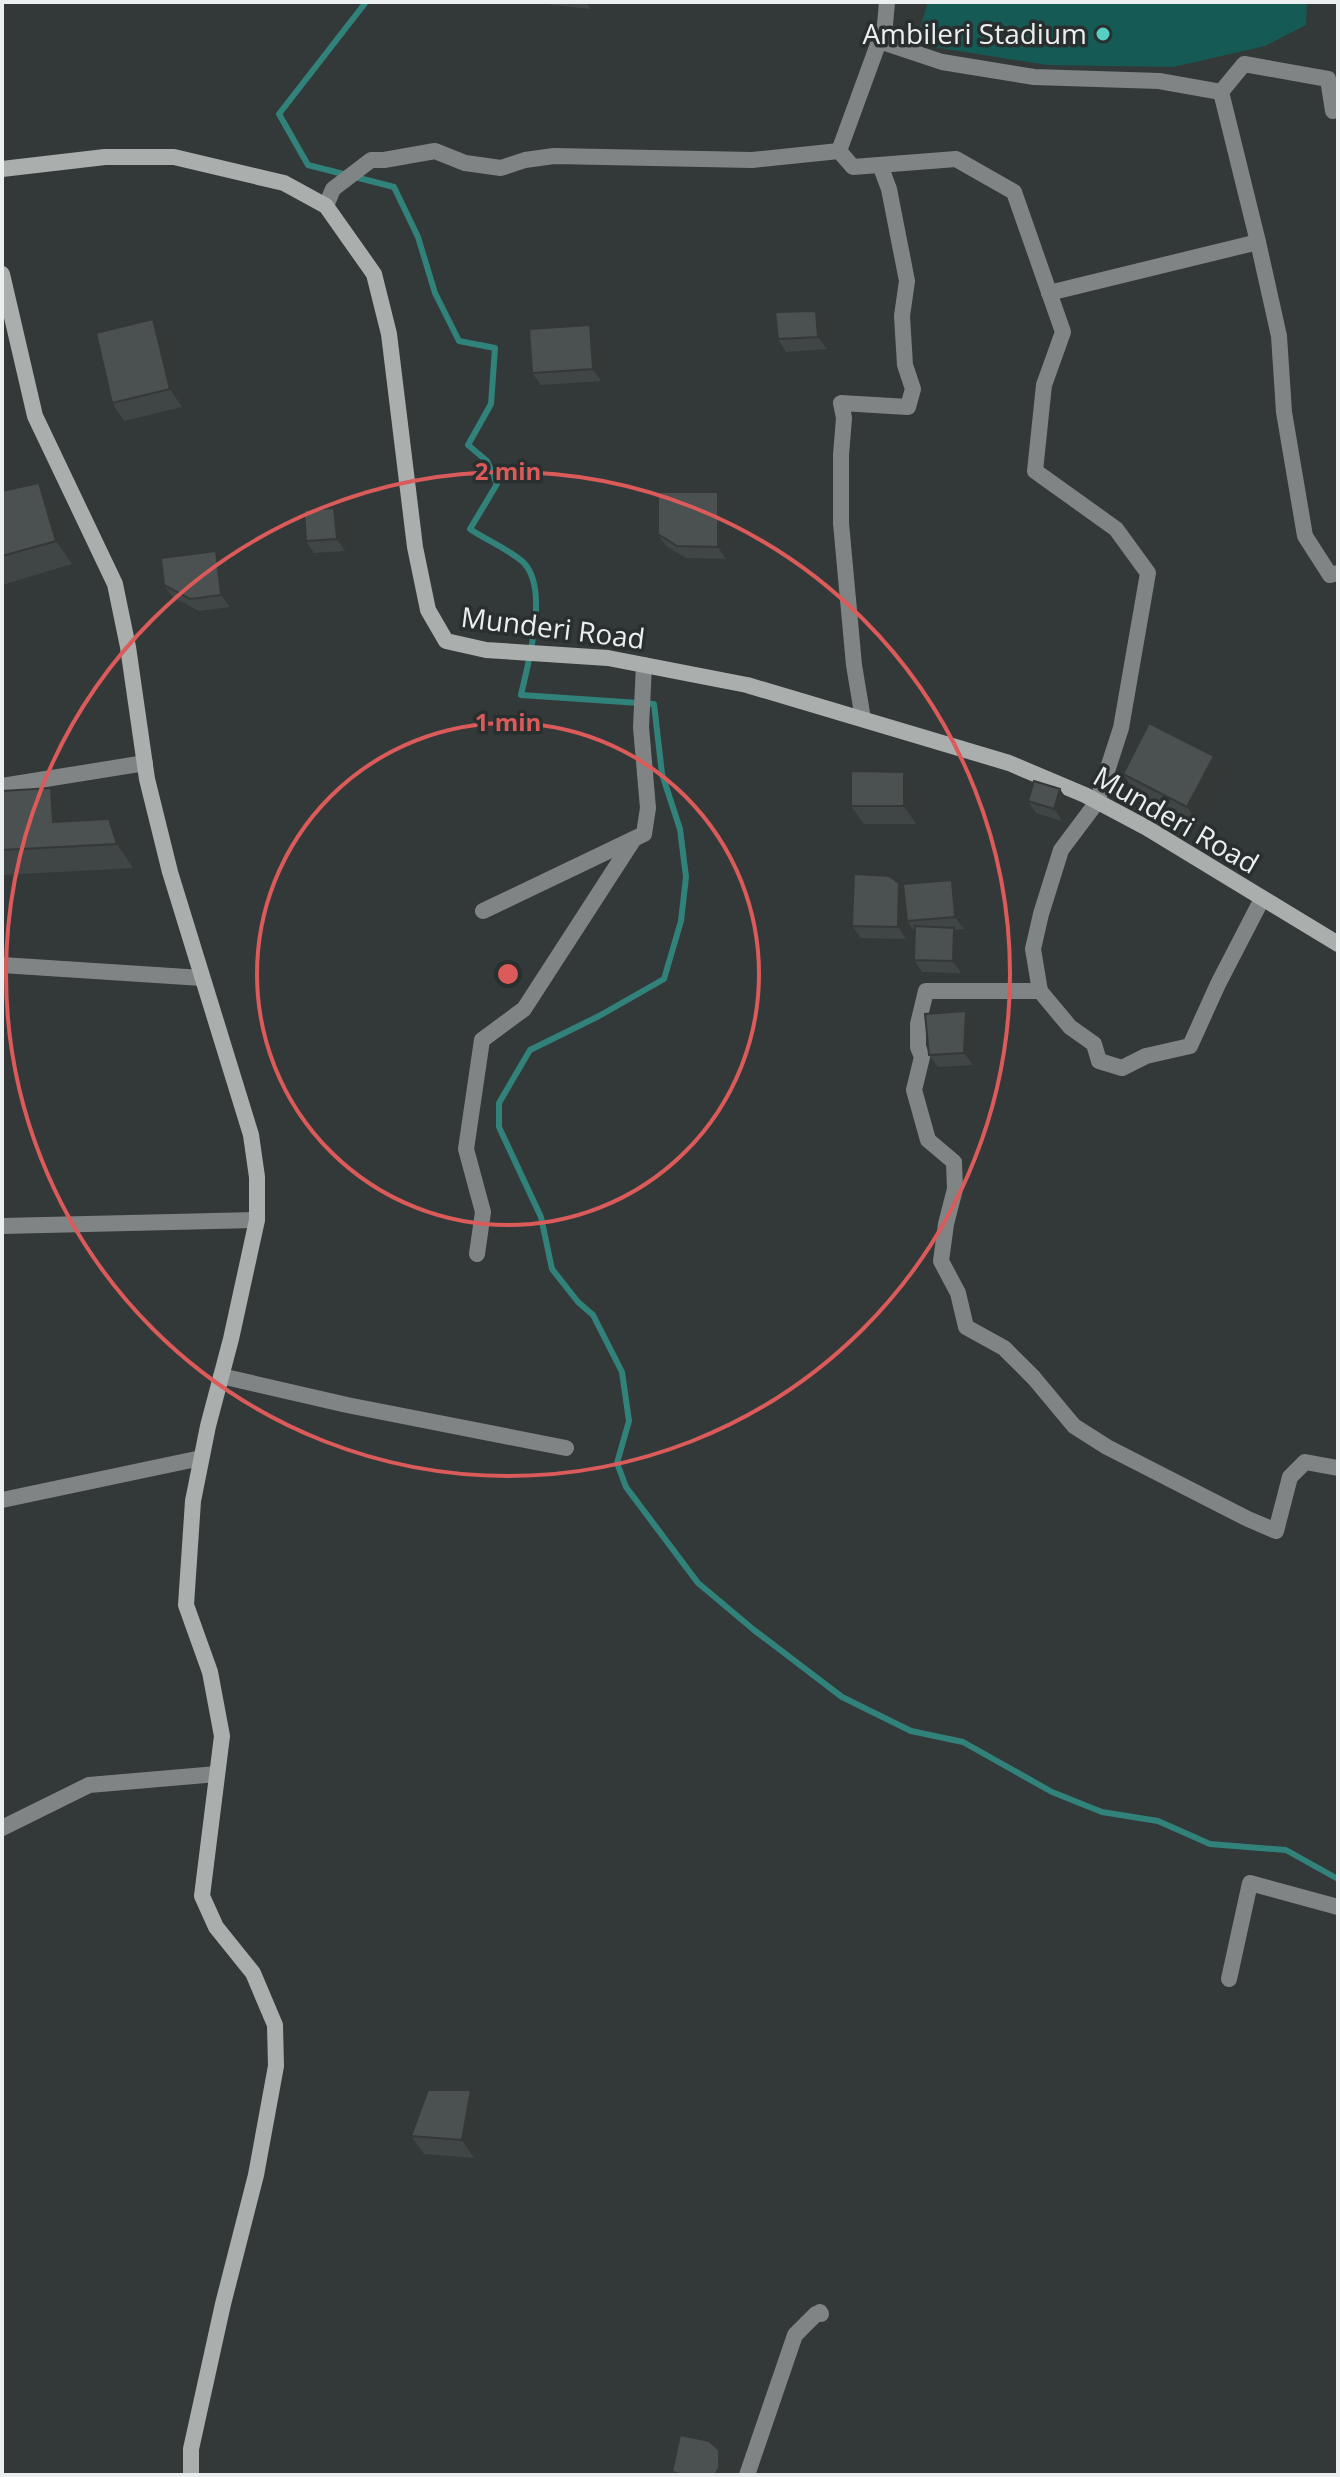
<svg xmlns="http://www.w3.org/2000/svg" width="1340" height="2477" viewBox="0 0 1340 2477" font-family="'Open Sans',sans-serif">
	<style>
		.green { fill: #165a55 }
		.lines { fill: none; stroke-linecap: round; stroke-linejoin: round }
		.stream { stroke: #30827b; stroke-width: 6 }
		.minor { stroke: #818484; stroke-width: 16 }
		.secondary { stroke: #aaafae; stroke-width: 16 }
		.wall { fill: #404645 }
		.shaded-wall { fill: #343938 }
		.building { fill: #4b5150; stroke: #343938; stroke-width: 2 }
		.ring { fill: none; stroke: #db5a5a; stroke-width: 4 }
		.poi-dot { fill: #56cec3; stroke: #292f2e; stroke-width: 3 }
		.labels { text-anchor: middle; stroke-width: 7; stroke-linejoin: round; paint-order: stroke }
		.poi-label { font-size: 28px; fill: #ebefef; stroke: #292f2e; text-anchor: end }
		.street-label { font-size: 28px; fill: #ebefef; stroke: #292f2e }
		.centre { fill: #db5a5a; stroke: #292f2e; stroke-width: 4 }
		.ring-label { font-size: 24px; text-anchor: middle; font-weight: bold; fill: #db5a5a; stroke: #292f2e; stroke-width: 7; stroke-linejoin: round; paint-order: stroke }
	</style>
	<rect width="100%" height="100%" fill="#333938"/>
	<polygon class="green" points="928,2 1307,2 1306,25 1265,46 1173,67 1047,65 915,44"/>
	<g class="lines">
		<path class="stream" d="M366 2 279 114 308 165 394 187 418 237 435 293 459 341 495 348 491 404 468 445 487 461 497 484 470 529C486 540 508 549 523 562 550 588 528 663 521 695L654 704 662 774 680 829 686 877 681 921 664 979 599 1016 530 1050 499 1103V1127L541 1217 552 1269 578 1302 593 1315 622 1372 629 1421 617 1463 626 1487 698 1583 754 1630 842 1697 911 1731 963 1742 1052 1792 1102 1812 1158 1821 1210 1844 1286 1850 1338 1879"/>
		<g class="minor">
			<polyline points="887,2 885,25 839,151 853,167 956,159 1014,192 1063,332 1044,385 1035,471 1116,529 1148,573 1121,728 1097,802 1061,850 1041,914 1033,949 1040,991"/>
			<polyline points="879,41 942,62 1034,77 1159,81 1221,92"/>
			<polyline points="326,206 333,189 371,160 384,160 435,151 465,163 501,168 525,160 554,156 752,160 839,151"/>
			<polyline points="1258,242 1221,92 1244,64 1328,79 1333,111 1338,110"/>
			<polyline points="1049,293 1258,242 1279,336 1284,412 1305,536 1330,575 1338,573"/>
			<polyline points="863,719 854,665 841,523 841,455 844,418 841,403 908,407 913,389 905,365 902,316 907,281 889,189 880,165"/>
			<polyline points="2,786 145,763"/>
			<polyline points="1262,899 1218,984 1190,1046 1146,1056 1122,1068 1099,1061 1094,1044 1070,1027 1040,991 926,991 918,1024 918,1047 922,1057 914,1090 928,1140 954,1162 955,1189 946,1224 941,1261 958,1293 966,1327 1004,1348 1034,1378 1074,1426 1107,1447 1248,1519 1276,1531 1290,1477 1305,1462 1338,1468"/>
			<polyline points="483,911 644,834 648,808 641,727 644,665"/>
			<polyline points="2,965 202,978"/>
			<polyline points="2,1226 257,1220"/>
			<polyline points="477,1254 483,1212 466,1149 482,1040 524,1009 634,839"/>
			<polyline points="221,1376 347,1405 566,1448"/>
			<polyline points="2,1500 201,1458"/>
			<polyline points="2,1828 89,1785 217,1774"/>
			<polyline points="1229,1979 1250,1883 1338,1907"/>
			<polyline points="747,2475 795,2335 816,2314 821,2314 820,2312"/>
		</g>
		<g class="secondary">
			<polyline points="2,169 105,157 174,157 284,183 326,206 374,274 389,334 415,547 428,610 446,641 486,650 608,658 747,685 1009,763 1085,795 1147,828 1338,944"/>
			<polyline points="2,274 35,416 115,584 128,647 147,779 170,872 251,1135 257,1177 257,1220 231,1339 208,1426 193,1501 186,1605 210,1672 222,1736 202,1896 216,1927 253,1973 275,2025 276,2066 256,2175 223,2304 191,2449 191,2475"/>
		</g>
	</g>
	<g class="wall">
		<polygon points="549,2 592,2 591,9 551,5"/>
		<polygon points="825,323 827,349 786,352 778,339"/>
		<polygon points="590,325 598,337 601,381 541,385 532,373"/>
		<polygon points="166,337 182,407 124,421 112,403"/>
		<polygon points="2,491 55,506 72,564 2,585"/>
		<polygon points="718,492 727,504 726,559 686,558 666,546 658,534"/>
		<polygon points="334,508 343,520 345,551 314,553 306,541"/>
		<polygon points="224,563 230,607 199,611 173,597 164,585"/>
		<polygon points="1214,756 1226,774 1200,825 1135,792 1123,774"/>
		<polygon points="904,772 916,790 916,824 864,824 851,806"/>
		<polygon points="51,788 68,812 68,821 109,819 125,843 133,868 2,875 2,791"/>
		<polygon points="1028,801 1068,801 1062,821 1036,813"/>
		<polygon points="899,883 904,889 960,892 964,929 955,930 962,940 961,973 922,972 914,960 915,932 907,921 906,939 861,938 852,926"/>
		<polygon points="966,1011 975,1023 973,1065 938,1067 929,1055"/>
		<polygon points="483,2108 474,2158 424,2154 411,2136"/>
	</g>
	<g class="shaded-wall">
		<polygon points="586,2 592,2 591,9"/>
		<polygon points="816,311 825,323 827,349 818,337"/>
		<polygon points="153,319 166,337 182,407 170,389"/>
		<polygon points="590,325 598,337 601,381 593,369"/>
		<polygon points="39,483 55,506 72,564 56,541"/>
		<polygon points="718,492 727,504 726,559 718,547"/>
		<polygon points="334,508 343,520 345,551 337,539"/>
		<polygon points="216,551 224,563 230,607 221,595"/>
		<polygon points="1214,756 1226,774 1200,825 1187,807"/>
		<polygon points="904,772 916,790 916,824 904,806"/>
		<polygon points="51,788 68,812 69,845 53,822"/>
		<polygon points="1060,789 1068,801 1062,821 1054,809"/>
		<polygon points="109,819 125,843 133,868 117,844"/>
		<polygon points="952,880 960,892 964,929 955,917"/>
		<polygon points="899,883 908,895 906,939 898,927"/>
		<polygon points="954,928 962,940 961,973 953,961"/>
		<polygon points="966,1011 975,1023 973,1065 964,1053"/>
		<polygon points="471,2090 483,2108 474,2158 462,2140"/>
		<polygon points="719,2450 728,2462 727,2475 715,2475"/>
	</g>
	<g class="building">
		<polygon points="816,311 818,337 778,339 775,312"/>
		<polygon points="153,319 170,389 112,403 96,333"/>
		<polygon points="590,325 593,369 532,373 529,329"/>
		<polygon points="39,483 56,541 2,556 2,491"/>
		<polygon points="658,492 718,492 718,547 677,546 658,534"/>
		<polygon points="334,508 337,539 306,541 304,510"/>
		<polygon points="216,551 221,595 190,599 164,585 161,558"/>
		<polygon points="1149,723 1214,756 1187,807 1123,774"/>
		<polygon points="851,771 904,772 904,806 851,806"/>
		<polygon points="1034,781 1060,789 1054,809 1028,801"/>
		<polygon points="51,788 53,822 109,819 117,844 2,850 2,791"/>
		<polygon points="854,874 889,876 899,883 898,927 852,926"/>
		<polygon points="952,880 955,917 907,921 903,884"/>
		<polygon points="915,926 954,928 953,961 914,960"/>
		<polygon points="966,1011 964,1053 929,1055 925,1014"/>
		<polygon points="428,2090 471,2090 462,2140 411,2136"/>
		<polygon points="680,2435 709,2441 719,2450 719,2468 715,2475 685,2475 672,2472"/>
	</g>
	<g class="ring">
		<circle cx="508" cy="974" r="251"/>
		<circle cx="508" cy="974" r="502"/>
	</g>
	<circle class="poi-dot" cx="1103" cy="34" r="8"/>
	<g class="labels">
		<g class="poi-label">
			<text x="1087" y="44">Ambileri Stadium</text>
		</g>
		<g class="street-label">
			<text transform="translate(553 628) rotate(7)" y="10">Munderi Road</text>
			<text transform="translate(1176 820) rotate(30)" y="10">Munderi Road</text>
		</g>
	</g>
	<circle cx="508" cy="974" r="12" class="centre"/>
	<g class="ring-label">
		<text x="508" y="480">2 min</text>
		<text x="508" y="731">1 min</text>
	</g>
	<rect width="1340" height="2477" fill="none" stroke="#ebefef" stroke-width="8"/>
</svg>
